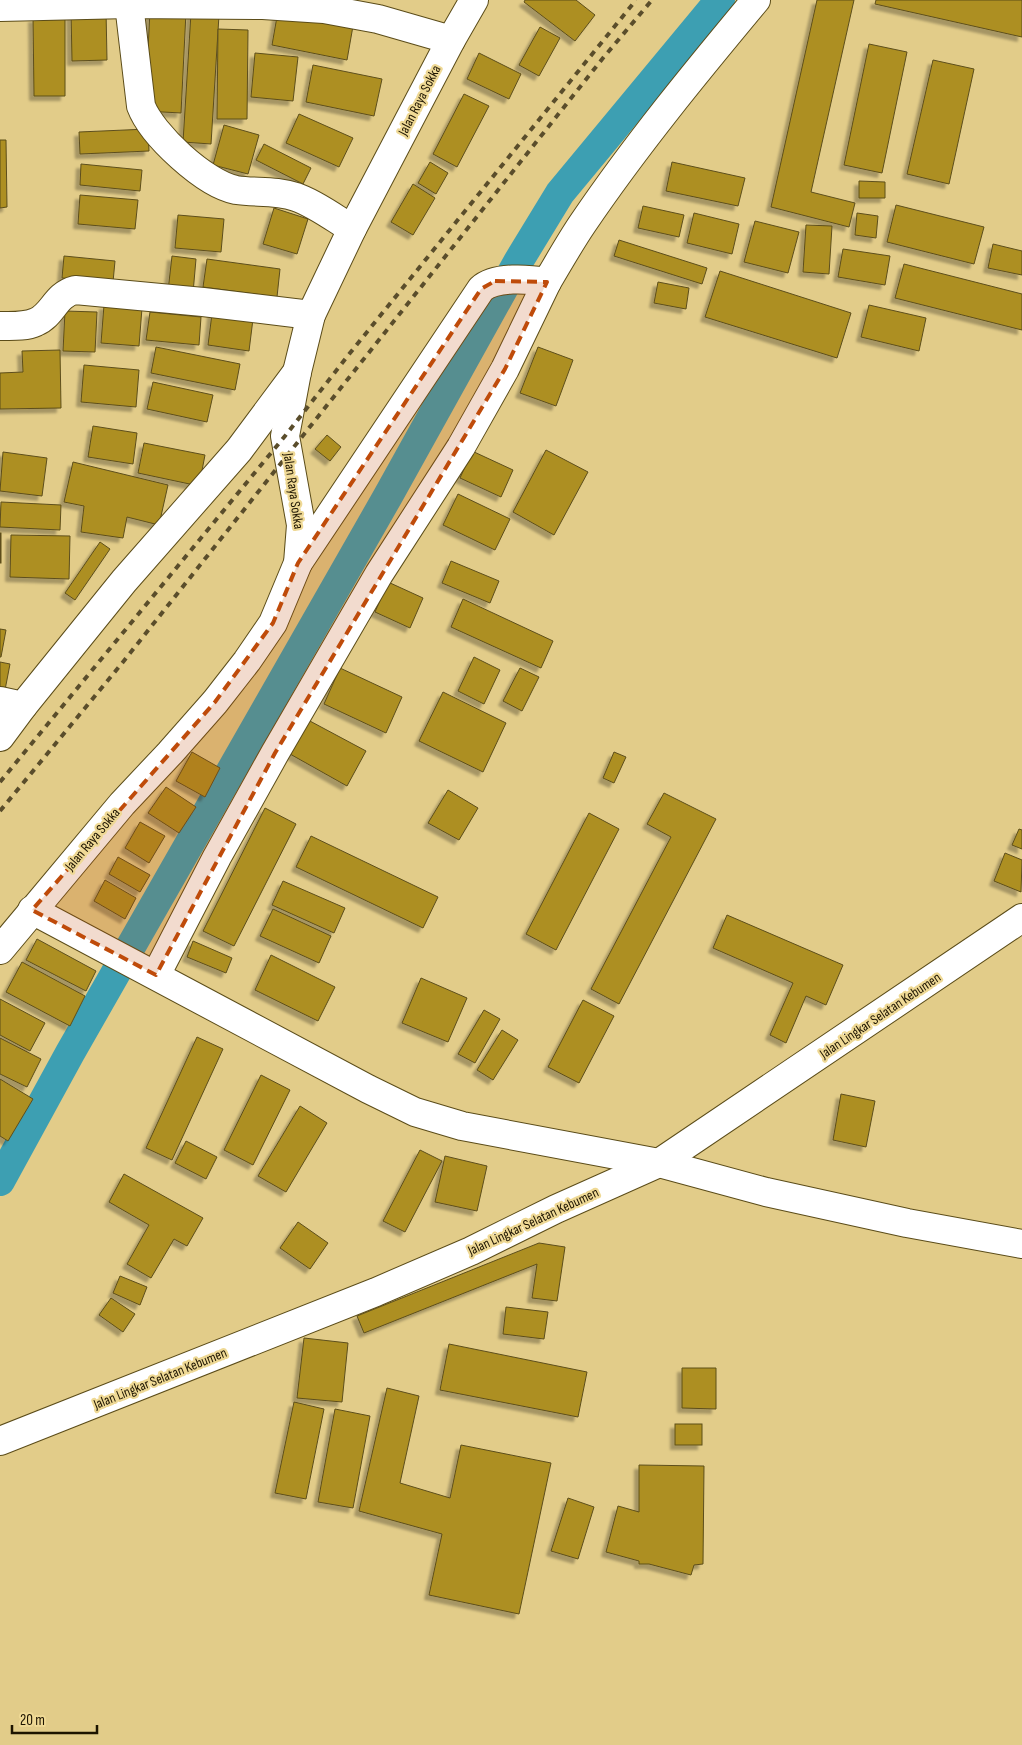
<svg xmlns="http://www.w3.org/2000/svg" width="1022" height="1745" viewBox="0 0 1022 1745" font-family="'Sofia Sans Condensed',sans-serif">
	<style>
		.lines { fill: none; stroke-linecap: round; stroke-linejoin: round }
		.canal { stroke: #3d9fb2; stroke-width: 30 }
		.building { fill: #ad8f21; stroke: #5d4e1b; filter: url(#shadow) }
		.minor-casing { stroke: #5b4c19; stroke-width: 30 }
		.major-casing { stroke: #5b4c19; stroke-width: 30 }
		.highway-casing { stroke: #5b4c19; stroke-width: 30 }
		.minor { stroke: #fff; stroke-width: 28 }
		.major { stroke: #fff; stroke-width: 28 }
		.highway { stroke: #fff; stroke-width: 28 }
		.rail { stroke: #5a4d2b; stroke-width: 4; stroke-dasharray: 6 6; stroke-linecap: butt }
		.marked { fill: #bf4b0a; fill-opacity: 0.2; stroke: #bf4b0a; stroke-width: 4; stroke-dasharray: 10 6; stroke-linejoin: round }
		.labels { text-anchor: middle; stroke-width: 4.5; stroke-linejoin: round; paint-order: stroke }
		.street-label { font-size: 14px; fill: #1d1400; stroke: #efd995 }
	</style>
	<defs>
		<filter id="shadow"><feDropShadow dx="-4.5" dy="4.5" stdDeviation="1" flood-color="#0004"/></filter>
	</defs>
	<rect width="100%" height="100%" fill="#e2cc89"/>
	<g class="lines">
		<polyline class="canal" points="0,1181 70,1053 388,496 518,262 560,193 720,0"/>
	</g>
	<g class="building">
		<polygon points="525,0 576,0 595,15 575,41 524,2"/>
		<polygon points="817,0 854,0 811,192 855,203 849,227 771,207"/>
		<polygon points="876,0 1022,0 1022,37 875,4"/>
		<polygon points="106,10 107,60 72,61 71,11"/>
		<polygon points="150,10 186,12 181,113 145,111"/>
		<polygon points="278,11 353,26 347,60 272,45"/>
		<polygon points="191,13 219,15 211,144 183,142"/>
		<polygon points="33,18 65,18 65,96 34,96"/>
		<polygon points="540,27 560,38 539,76 519,65"/>
		<polygon points="218,29 248,30 247,119 217,119"/>
		<polygon points="869,44 907,52 882,173 844,165"/>
		<polygon points="255,53 298,57 293,101 251,97"/>
		<polygon points="479,53 521,74 509,99 467,79"/>
		<polygon points="933,60 974,69 949,184 907,174"/>
		<polygon points="313,65 382,79 374,116 306,102"/>
		<polygon points="464,94 489,106 457,167 433,154"/>
		<polygon points="299,114 353,138 339,167 286,143"/>
		<polygon points="224,125 259,135 248,174 213,165"/>
		<polygon points="148,129 149,151 80,154 79,132"/>
		<polygon points="0,140 6,140 7,207 0,208"/>
		<polygon points="264,144 311,168 303,184 256,160"/>
		<polygon points="430,162 448,173 436,194 418,183"/>
		<polygon points="672,162 745,178 738,206 666,191"/>
		<polygon points="81,164 142,170 140,191 80,185"/>
		<polygon points="859,181 885,182 885,198 859,198"/>
		<polygon points="413,184 435,198 413,235 391,222"/>
		<polygon points="80,195 138,200 135,229 78,224"/>
		<polygon points="896,205 984,227 974,264 887,242"/>
		<polygon points="643,206 684,215 679,237 638,228"/>
		<polygon points="274,208 308,219 297,254 263,244"/>
		<polygon points="694,213 739,224 732,254 687,243"/>
		<polygon points="857,213 878,216 876,238 855,235"/>
		<polygon points="178,215 224,219 221,252 175,248"/>
		<polygon points="755,221 799,232 788,273 744,262"/>
		<polygon points="806,225 832,226 829,274 803,272"/>
		<polygon points="619,240 707,268 702,284 614,256"/>
		<polygon points="993,244 1022,251 1022,275 988,268"/>
		<polygon points="843,249 890,256 885,285 838,277"/>
		<polygon points="64,256 115,261 113,282 62,278"/>
		<polygon points="172,256 196,259 193,293 168,291"/>
		<polygon points="207,259 280,269 277,297 203,287"/>
		<polygon points="904,264 1022,294 1022,330 895,298"/>
		<polygon points="720,271 851,313 837,358 705,317"/>
		<polygon points="658,282 689,288 686,309 654,303"/>
		<polygon points="104,305 142,308 139,346 101,343"/>
		<polygon points="869,305 926,318 919,351 861,337"/>
		<polygon points="213,306 254,311 249,351 208,345"/>
		<polygon points="65,311 97,312 95,352 63,351"/>
		<polygon points="150,312 201,317 199,345 146,340"/>
		<polygon points="156,347 240,364 235,390 151,373"/>
		<polygon points="538,347 573,360 556,406 520,393"/>
		<polygon points="60,350 61,408 0,409 0,373 23,372 22,351"/>
		<polygon points="84,365 139,370 136,407 81,402"/>
		<polygon points="153,382 213,395 207,422 147,409"/>
		<polygon points="93,426 137,433 133,464 88,457"/>
		<polygon points="327,435 341,447 330,461 315,449"/>
		<polygon points="144,443 205,455 199,486 138,473"/>
		<polygon points="546,450 588,472 554,535 513,512"/>
		<polygon points="472,451 513,470 501,497 460,478"/>
		<polygon points="3,452 47,458 42,496 0,491"/>
		<polygon points="73,462 168,485 159,525 127,517 123,538 81,532 84,506 64,502"/>
		<polygon points="458,494 510,519 495,550 443,525"/>
		<polygon points="1,502 61,505 60,530 0,527"/>
		<rect x="0" y="533" width="1" height="30"/>
		<polygon points="11,535 70,536 69,579 10,577"/>
		<polygon points="100,542 110,549 75,600 65,593"/>
		<polygon points="451,561 499,581 490,603 442,583"/>
		<polygon points="388,582 423,598 410,628 375,612"/>
		<polygon points="463,599 553,641 541,668 451,627"/>
		<polygon points="0,629 6,630 1,657 0,657"/>
		<polygon points="474,657 500,670 484,704 458,691"/>
		<polygon points="0,662 10,664 5,690 0,689"/>
		<polygon points="340,668 402,697 386,733 324,704"/>
		<polygon points="520,668 539,677 522,711 503,701"/>
		<polygon points="443,692 506,723 483,772 419,741"/>
		<polygon points="308,720 366,751 347,786 290,754"/>
		<polygon points="192,752 220,768 205,797 176,781"/>
		<polygon points="614,752 626,757 614,783 603,778"/>
		<polygon points="166,787 196,807 179,833 148,813"/>
		<polygon points="448,790 478,808 459,840 428,823"/>
		<polygon points="664,793 716,819 619,1004 591,989 671,837 647,824"/>
		<polygon points="265,808 296,824 234,946 203,931"/>
		<polygon points="589,813 619,829 556,950 526,934"/>
		<polygon points="140,822 165,836 149,863 125,848"/>
		<polygon points="1019,829 1022,830 1022,849 1012,845"/>
		<polygon points="311,836 438,897 423,928 296,867"/>
		<polygon points="1005,853 1022,860 1021,892 994,881"/>
		<polygon points="118,857 150,875 140,892 109,874"/>
		<polygon points="105,880 136,898 125,919 94,901"/>
		<polygon points="283,881 345,908 334,933 272,905"/>
		<polygon points="273,909 331,936 319,963 260,936"/>
		<polygon points="727,915 843,965 826,1005 806,996 786,1043 770,1035 793,983 713,948"/>
		<polygon points="37,939 96,971 86,991 26,960"/>
		<polygon points="193,941 232,958 226,973 187,957"/>
		<polygon points="271,955 335,987 318,1021 255,990"/>
		<polygon points="22,962 85,996 70,1026 6,992"/>
		<polygon points="421,978 467,998 448,1042 402,1023"/>
		<polygon points="0,999 45,1023 30,1051 0,1035"/>
		<polygon points="583,1000 614,1016 579,1083 548,1067"/>
		<polygon points="484,1010 500,1019 475,1063 458,1054"/>
		<polygon points="502,1030 518,1040 493,1080 477,1070"/>
		<polygon points="197,1037 223,1049 172,1160 146,1148"/>
		<polygon points="0,1038 41,1059 27,1087 0,1074"/>
		<polygon points="261,1075 290,1090 253,1165 224,1150"/>
		<polygon points="0,1079 33,1099 8,1141 0,1136"/>
		<polygon points="841,1094 875,1101 866,1147 833,1140"/>
		<polygon points="300,1106 327,1123 286,1192 258,1176"/>
		<polygon points="186,1141 217,1157 206,1179 175,1163"/>
		<polygon points="420,1150 442,1161 405,1232 383,1221"/>
		<polygon points="445,1156 487,1166 477,1211 435,1202"/>
		<polygon points="124,1174 203,1218 187,1246 174,1239 151,1278 127,1264 149,1225 109,1202"/>
		<polygon points="298,1222 328,1243 310,1269 280,1248"/>
		<polygon points="539,1243 565,1247 557,1301 532,1298 537,1264 364,1333 357,1316"/>
		<polygon points="120,1276 147,1287 140,1305 113,1293"/>
		<polygon points="111,1298 135,1314 123,1332 99,1315"/>
		<polygon points="506,1307 548,1312 544,1339 503,1334"/>
		<polygon points="304,1338 348,1343 342,1402 297,1398"/>
		<polygon points="449,1344 587,1372 578,1417 440,1390"/>
		<polygon points="682,1368 716,1368 716,1409 682,1408"/>
		<polygon points="387,1388 419,1396 400,1483 450,1498 461,1445 551,1463 519,1614 429,1595 442,1534 359,1511"/>
		<polygon points="294,1402 324,1409 306,1499 275,1493"/>
		<polygon points="335,1409 370,1416 353,1508 318,1502"/>
		<rect x="675" y="1424" width="27" height="21"/>
		<polygon points="639,1465 704,1466 703,1564 694,1565 691,1575 649,1564 639,1564 639,1561 606,1552 618,1506 639,1512"/>
		<polygon points="568,1498 594,1507 578,1559 551,1551"/>
	</g>
	<g class="lines">
		<g class="minor-casing">
			<g id="minor">
				<path d="M129 4 141 106C152 135 205 184 236 190 256 193 276 190 296 197 316 204 334 218 352 229"/>
				<polyline points="0,7 129,4 263,5 324,9 378,19 451,40"/>
				<path d="M0 326C12 326 25 327 36 322 53 315 55 295 75 290L203 302 311 315"/>
				<path d="M298 563 481 289C495 276 529 279 547 282 559 262 570 242 583 223 636 145 696 72 756 0"/>
				<polyline points="0,701 23,706 124,581 239,450 297,372"/>
				<polyline points="0,737 23,706"/>
				<polyline points="32,910 368,1089 415,1112 462,1126 659,1163 766,1192 907,1223 1022,1244"/>
				<polyline points="156,975 217,857 275,753 379,574 461,447 505,369 547,282"/>
			</g>
		</g>
		<g class="major-casing">
			<polyline id="major" points="0,950 122,804 170,753 215,702 247,661 273,623 298,563 301,525 285,436 297,372 311,315 352,229 451,40 474,0"/>
		</g>
		<g class="highway-casing">
			<polyline id="highway" points="0,1441 376,1292 471,1251 556,1209 659,1163 1022,918"/>
		</g>
		<use href="#minor" class="minor"/>
		<use href="#major" class="major"/>
		<use href="#highway" class="highway"/>
		<g class="rail">
			<polyline points="0,782 285,436 350,353 636,0"/>
			<polyline points="0,811 123,662 603,58 652,0"/>
		</g>
	</g>
	<path class="marked" d="M495 281 547 282 505 369 275 753 156 975 32 910 215 702 273 623 298 563 481 289Z"/>
	<g class="labels">
		<g class="street-label">
			<text transform="translate(419 100) rotate(-63)" y="5">Jalan Raya Sokka</text>
			<text transform="translate(294 491) rotate(82)" y="5">Jalan Raya Sokka</text>
			<text transform="translate(92 839) rotate(-50)" y="5">Jalan Raya Sokka</text>
			<text transform="translate(880 1015) rotate(-34)" y="5">Jalan Lingkar Selatan Kebumen</text>
			<text transform="translate(533 1221) rotate(-25)" y="5">Jalan Lingkar Selatan Kebumen</text>
			<text transform="translate(160 1378) rotate(-22)" y="5">Jalan Lingkar Selatan Kebumen</text>
		</g>
	</g>
	<path d="M12 1725v8h85v-8" fill="none" stroke="#1d1400" stroke-width="2.5"/>
	<text x="20" y="1725" font-size="15" fill="#1d1400" stroke="#efd995" stroke-width="4" paint-order="stroke">20 m</text>
</svg>
